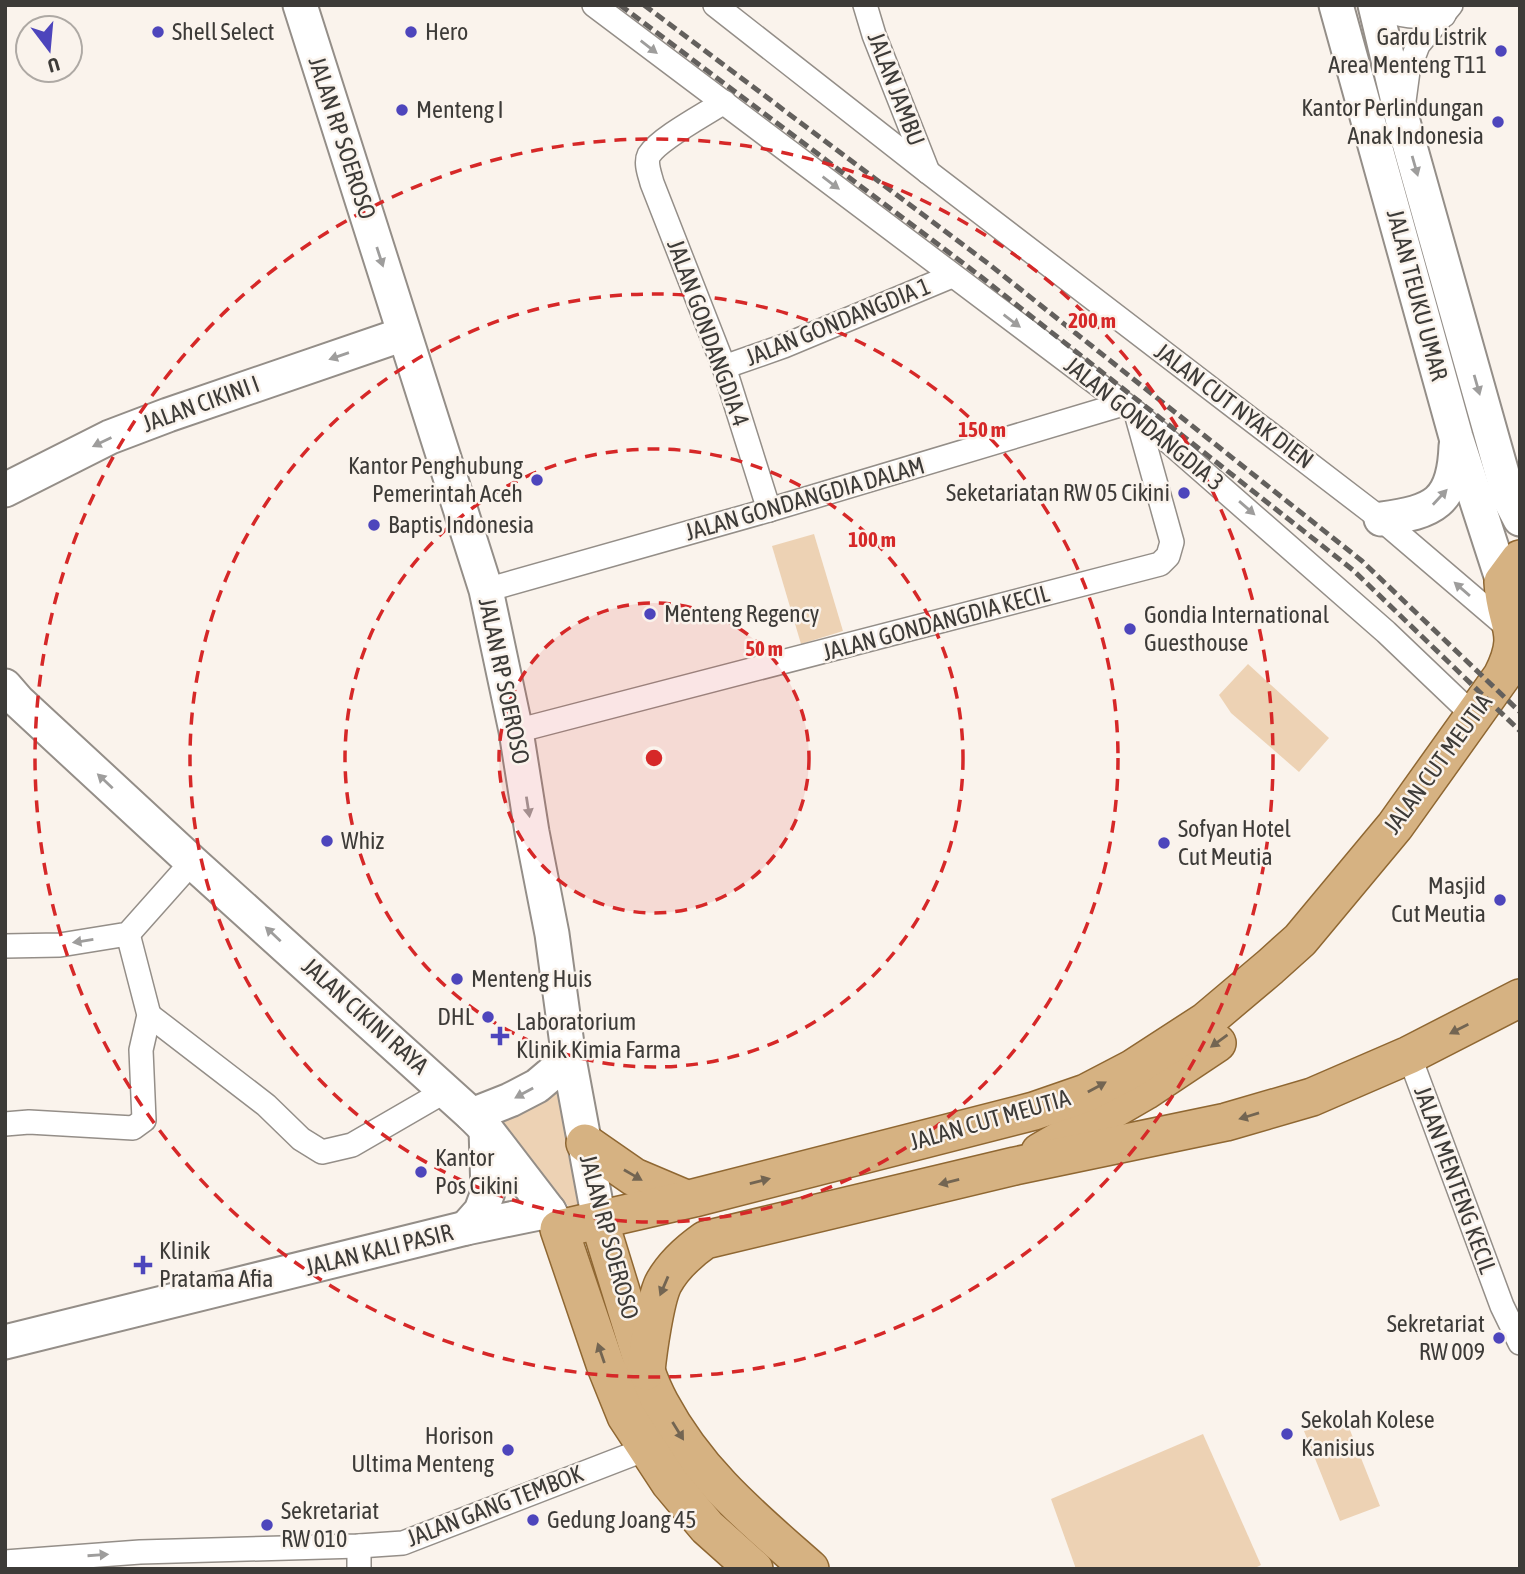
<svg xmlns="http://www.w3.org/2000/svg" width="1525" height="1574" viewBox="0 0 1525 1574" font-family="'Asap Condensed',sans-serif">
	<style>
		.green { fill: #edd2b4 }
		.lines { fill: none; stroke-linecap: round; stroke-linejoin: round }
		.street-casing { stroke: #948e88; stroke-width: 26 }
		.secondary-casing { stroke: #948e88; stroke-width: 37 }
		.primary-casing { stroke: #8f6732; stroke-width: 40 }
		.street { stroke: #fff; stroke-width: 23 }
		.secondary { stroke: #fff; stroke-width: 33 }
		.primary { stroke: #d6b282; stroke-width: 37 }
		.rail { stroke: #63605d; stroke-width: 5; stroke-dasharray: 10 5; stroke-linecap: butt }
		.oneway { fill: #9e9d9c }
		.oneway2 { fill: #736552 }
		.ring { fill: none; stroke: #d62828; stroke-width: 3.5; stroke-dasharray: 12 9 }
		.poi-dot { fill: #4d45bc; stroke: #faf3ec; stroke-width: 2.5 }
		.labels { text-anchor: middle; stroke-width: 5; stroke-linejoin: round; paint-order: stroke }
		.poi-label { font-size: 24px; fill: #3d3b38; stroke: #faf3ec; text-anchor: start }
		.street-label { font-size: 24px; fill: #3d3b38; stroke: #faf3ec }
		.centre { fill: #d62828; stroke: #faf3ec; stroke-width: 3.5 }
		.ring-label { font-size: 21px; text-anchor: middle; font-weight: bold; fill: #d62828; stroke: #faf3ec; stroke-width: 5; stroke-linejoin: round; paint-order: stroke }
	</style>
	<rect width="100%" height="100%" fill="#faf3ec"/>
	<g class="green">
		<polygon points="814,534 843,631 801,644 772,546"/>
		<polygon points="1248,664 1329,738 1299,772 1231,713 1219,695"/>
		<polygon points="562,1077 575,1150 581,1220 485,1114"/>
		<polygon points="1344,1415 1380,1506 1340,1521 1304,1431"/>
		<polygon points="1203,1434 1261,1565 1253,1569 1076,1569 1051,1499"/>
	</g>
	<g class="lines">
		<g class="street-casing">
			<g id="street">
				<polyline points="594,5 1136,413 1386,632 1473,715"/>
				<polyline points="715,5 928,172 1381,519 1511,630"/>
				<polyline points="865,5 874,35 928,172"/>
				<path d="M1375 6C1400 17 1418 18 1444 15"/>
				<polyline points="1404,101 1408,71 1418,45 1451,5"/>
				<path d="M724 102C706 114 660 138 649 155 645 163 650 175 652 183L724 367 769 510"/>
				<polyline points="724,367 784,346 952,276"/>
				<polyline points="486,590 769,510 1123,404"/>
				<polyline points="516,731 1160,564 1168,556 1172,542 1136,413"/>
				<polyline points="5,946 60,945 128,934 192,862"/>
				<polyline points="149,1015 266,1105 301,1139 322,1152 352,1145 447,1090"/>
				<polyline points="1409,1055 1502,1306 1520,1343"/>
				<polyline points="5,1124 29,1122 133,1128 144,1120 141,1050 149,1015 128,934"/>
				<polyline points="359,1546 359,1569"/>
				<polyline points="5,1562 140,1552 359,1546 403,1543 646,1449"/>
			</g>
		</g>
		<g class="secondary-casing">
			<g id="secondary">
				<polyline points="300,5 486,590 516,731 532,832 552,934 569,1059 599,1220"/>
				<polyline points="1336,5 1456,437 1503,582"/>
				<polyline points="1375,5 1402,118 1509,498 1520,519"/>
				<polyline points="5,490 110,437 168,415 404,334"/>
				<path d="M1381 519C1434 512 1454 503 1456 446"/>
				<polyline points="5,686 18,701 192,862 472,1115 486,1129 549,1211 559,1229"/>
				<polyline points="472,1115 510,1100 537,1086 569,1059"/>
				<polyline points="466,1228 481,1211 488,1192 486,1129"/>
				<polyline points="5,1342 466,1228 549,1211"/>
			</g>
		</g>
		<g class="primary-casing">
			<g id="primary">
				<polyline points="585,1143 634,1177 686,1199"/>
				<polyline points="1040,1152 1145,1091 1217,1043"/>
				<path d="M599 1220C610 1256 621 1292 632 1327 640 1353 647 1379 660 1403 698 1474 751 1517 810 1569"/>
				<path d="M646 1371C648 1351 655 1301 663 1284 673 1265 688 1252 705 1240L1015 1166 1226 1122 1312 1097 1409 1055 1520 998"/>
				<path d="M754 1569 707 1527 670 1483 626 1416 605 1364 559 1229 694 1198 1034 1111 1086 1093 1132 1069 1206 1021 1270 967 1300 940 1395 826 1502 676C1525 631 1505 626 1503 582L1520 559"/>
			</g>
		</g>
		<use href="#street" class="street"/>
		<use href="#secondary" class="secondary"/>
		<use href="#primary" class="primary"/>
		<g class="rail">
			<polyline points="620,5 980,276 1353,570 1520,731"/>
			<polyline points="644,5 990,265 1362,561 1520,712"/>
		</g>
	</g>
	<defs><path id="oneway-solid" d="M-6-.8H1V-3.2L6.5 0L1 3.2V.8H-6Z" transform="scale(1.75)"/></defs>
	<g class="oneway">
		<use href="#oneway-solid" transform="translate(649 47) rotate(38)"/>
		<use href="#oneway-solid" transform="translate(1415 166) rotate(74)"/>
		<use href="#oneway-solid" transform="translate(831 183) rotate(37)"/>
		<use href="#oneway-solid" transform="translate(380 257) rotate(72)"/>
		<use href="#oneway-solid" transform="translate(1012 321) rotate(37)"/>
		<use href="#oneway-solid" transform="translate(339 356) rotate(161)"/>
		<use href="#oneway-solid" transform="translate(1477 385) rotate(74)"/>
		<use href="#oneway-solid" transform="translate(102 442) rotate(154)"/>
		<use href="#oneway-solid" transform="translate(1440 497) rotate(-47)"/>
		<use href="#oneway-solid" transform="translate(1247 508) rotate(41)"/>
		<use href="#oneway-solid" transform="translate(1462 589) rotate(-139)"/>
		<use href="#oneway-solid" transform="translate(105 781) rotate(-137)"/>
		<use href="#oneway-solid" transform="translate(528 807) rotate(81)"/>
		<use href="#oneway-solid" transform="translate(273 934) rotate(-137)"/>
		<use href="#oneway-solid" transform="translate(83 941) rotate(171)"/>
		<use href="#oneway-solid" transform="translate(524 1093) rotate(151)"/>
		<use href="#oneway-solid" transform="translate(98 1555) rotate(-4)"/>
	</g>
	<g class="oneway2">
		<use href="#oneway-solid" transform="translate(1459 1029) rotate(153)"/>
		<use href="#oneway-solid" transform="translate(1219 1041) rotate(144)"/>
		<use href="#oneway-solid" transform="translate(1097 1087) rotate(-29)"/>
		<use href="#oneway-solid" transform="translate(1249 1116) rotate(163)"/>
		<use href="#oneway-solid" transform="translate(633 1175) rotate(30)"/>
		<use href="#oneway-solid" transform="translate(760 1181) rotate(-14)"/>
		<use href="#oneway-solid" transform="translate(949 1182) rotate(166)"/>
		<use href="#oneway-solid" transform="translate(664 1286) rotate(113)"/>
		<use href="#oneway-solid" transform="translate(601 1353) rotate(-109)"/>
		<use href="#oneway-solid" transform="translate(678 1431) rotate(58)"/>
	</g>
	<circle cx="654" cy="758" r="155" fill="#d62828" fill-opacity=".12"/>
	<g class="ring">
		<circle cx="654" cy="758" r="155"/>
		<circle cx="654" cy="758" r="309"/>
		<circle cx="654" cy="758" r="464"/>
		<circle cx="654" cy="758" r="619"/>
	</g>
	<g class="poi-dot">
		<circle cx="158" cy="32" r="7"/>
		<circle cx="411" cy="32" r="7"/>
		<circle cx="1501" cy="51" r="7"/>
		<circle cx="402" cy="110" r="7"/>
		<circle cx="1498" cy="122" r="7"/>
		<circle cx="537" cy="480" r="7"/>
		<circle cx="1184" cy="493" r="7"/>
		<circle cx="374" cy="525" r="7"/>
		<circle cx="650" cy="614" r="7"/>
		<circle cx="1130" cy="629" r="7"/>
		<circle cx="327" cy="841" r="7"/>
		<circle cx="1164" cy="843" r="7"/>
		<circle cx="1500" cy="900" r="7"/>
		<circle cx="457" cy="979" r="7"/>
		<circle cx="488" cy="1017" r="7"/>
		<path d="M496.5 1025.5h7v7h7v7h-7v7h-7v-7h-7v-7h7z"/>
		<circle cx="421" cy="1172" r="7"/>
		<path d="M139.5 1254.5h7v7h7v7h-7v7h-7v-7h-7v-7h7z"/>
		<circle cx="1499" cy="1338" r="7"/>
		<circle cx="1287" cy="1434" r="7"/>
		<circle cx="508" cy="1450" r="7"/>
		<circle cx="533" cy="1520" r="7"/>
		<circle cx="267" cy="1525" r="7"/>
	</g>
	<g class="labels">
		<g class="poi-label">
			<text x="172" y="40">Shell Select</text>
			<text x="425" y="40">Hero</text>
			<text x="1487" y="45" text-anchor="end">Gardu Listrik<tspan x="1487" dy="28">Area Menteng T11</tspan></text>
			<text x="1484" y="116" text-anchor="end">Kantor Perlindungan<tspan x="1484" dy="28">Anak Indonesia</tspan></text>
			<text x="416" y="118">Menteng I</text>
			<text x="523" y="474" text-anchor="end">Kantor Penghubung<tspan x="523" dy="28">Pemerintah Aceh</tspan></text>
			<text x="1170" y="501" text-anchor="end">Seketariatan RW 05 Cikini</text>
			<text x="388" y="533">Baptis Indonesia</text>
			<text x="664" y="622">Menteng Regency</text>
			<text x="1144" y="623">Gondia International<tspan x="1144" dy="28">Guesthouse</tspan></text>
			<text x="1178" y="837">Sofyan Hotel<tspan x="1178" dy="28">Cut Meutia</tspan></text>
			<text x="341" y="849">Whiz</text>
			<text x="1486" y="894" text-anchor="end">Masjid<tspan x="1486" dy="28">Cut Meutia</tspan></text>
			<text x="471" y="987">Menteng Huis</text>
			<text x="474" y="1025" text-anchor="end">DHL</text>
			<text x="516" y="1030">Laboratorium<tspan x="516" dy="28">Klinik Kimia Farma</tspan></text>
			<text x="435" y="1166">Kantor<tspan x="435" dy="28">Pos Cikini</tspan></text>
			<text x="159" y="1259">Klinik<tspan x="159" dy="28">Pratama Afia</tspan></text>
			<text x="1485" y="1332" text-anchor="end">Sekretariat<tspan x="1485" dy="28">RW 009</tspan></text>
			<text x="1301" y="1428">Sekolah Kolese<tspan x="1301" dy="28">Kanisius</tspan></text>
			<text x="494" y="1444" text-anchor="end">Horison<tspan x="494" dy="28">Ultima Menteng</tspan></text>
			<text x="281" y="1519">Sekretariat<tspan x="281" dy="28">RW 010</tspan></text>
			<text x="547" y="1528">Gedung Joang 45</text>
		</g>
		<g class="street-label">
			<text transform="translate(896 89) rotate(69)" y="8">JALAN JAMBU</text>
			<text transform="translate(342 138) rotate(72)" y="8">JALAN RP SOEROSO</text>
			<text transform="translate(1417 295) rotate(75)" y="8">JALAN TEUKU UMAR</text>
			<text transform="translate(838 322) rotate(-22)" y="8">JALAN GONDANGDIA 1</text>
			<text transform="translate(708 333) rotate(70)" y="8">JALAN GONDANGDIA 4</text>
			<text transform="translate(201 404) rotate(-20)" y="8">JALAN CIKINI I</text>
			<text transform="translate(1234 406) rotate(37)" y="8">JALAN CUT NYAK DIEN</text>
			<text transform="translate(1144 424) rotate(39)" y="8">JALAN GONDANGDIA 3</text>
			<text transform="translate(805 499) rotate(-16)" y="8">JALAN GONDANGDIA DALAM</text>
			<text transform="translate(936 623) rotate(-15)" y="8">JALAN GONDANGDIA KECIL</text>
			<text transform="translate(504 681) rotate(78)" y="8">JALAN RP SOEROSO</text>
			<text transform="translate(1438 764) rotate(-54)" y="8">JALAN CUT MEUTIA</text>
			<text transform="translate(365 1016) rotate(42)" y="8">JALAN CIKINI RAYA</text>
			<text transform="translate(990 1120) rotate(-16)" y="8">JALAN CUT MEUTIA</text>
			<text transform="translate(1455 1180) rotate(70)" y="8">JALAN MENTENG KECIL</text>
			<text transform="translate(609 1237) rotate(75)" y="8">JALAN RP SOEROSO</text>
			<text transform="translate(379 1250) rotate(-14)" y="8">JALAN KALI PASIR</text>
			<text transform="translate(495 1506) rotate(-21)" y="8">JALAN GANG TEMBOK</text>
		</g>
	</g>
	<circle cx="654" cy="758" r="10" class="centre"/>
	<g class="ring-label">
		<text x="1092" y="328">200 m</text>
		<text x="982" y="437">150 m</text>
		<text x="872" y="547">100 m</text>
		<text x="764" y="656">50 m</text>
	</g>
	<rect width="1525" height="1574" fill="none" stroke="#3d3b38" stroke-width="14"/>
	<g transform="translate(49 49) rotate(164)"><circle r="33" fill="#faf3ec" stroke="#aea9a4" stroke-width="2"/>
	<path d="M0-5L12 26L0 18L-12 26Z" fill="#4d45bc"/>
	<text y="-10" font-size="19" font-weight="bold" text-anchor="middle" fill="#3d3b38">U</text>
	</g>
</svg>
